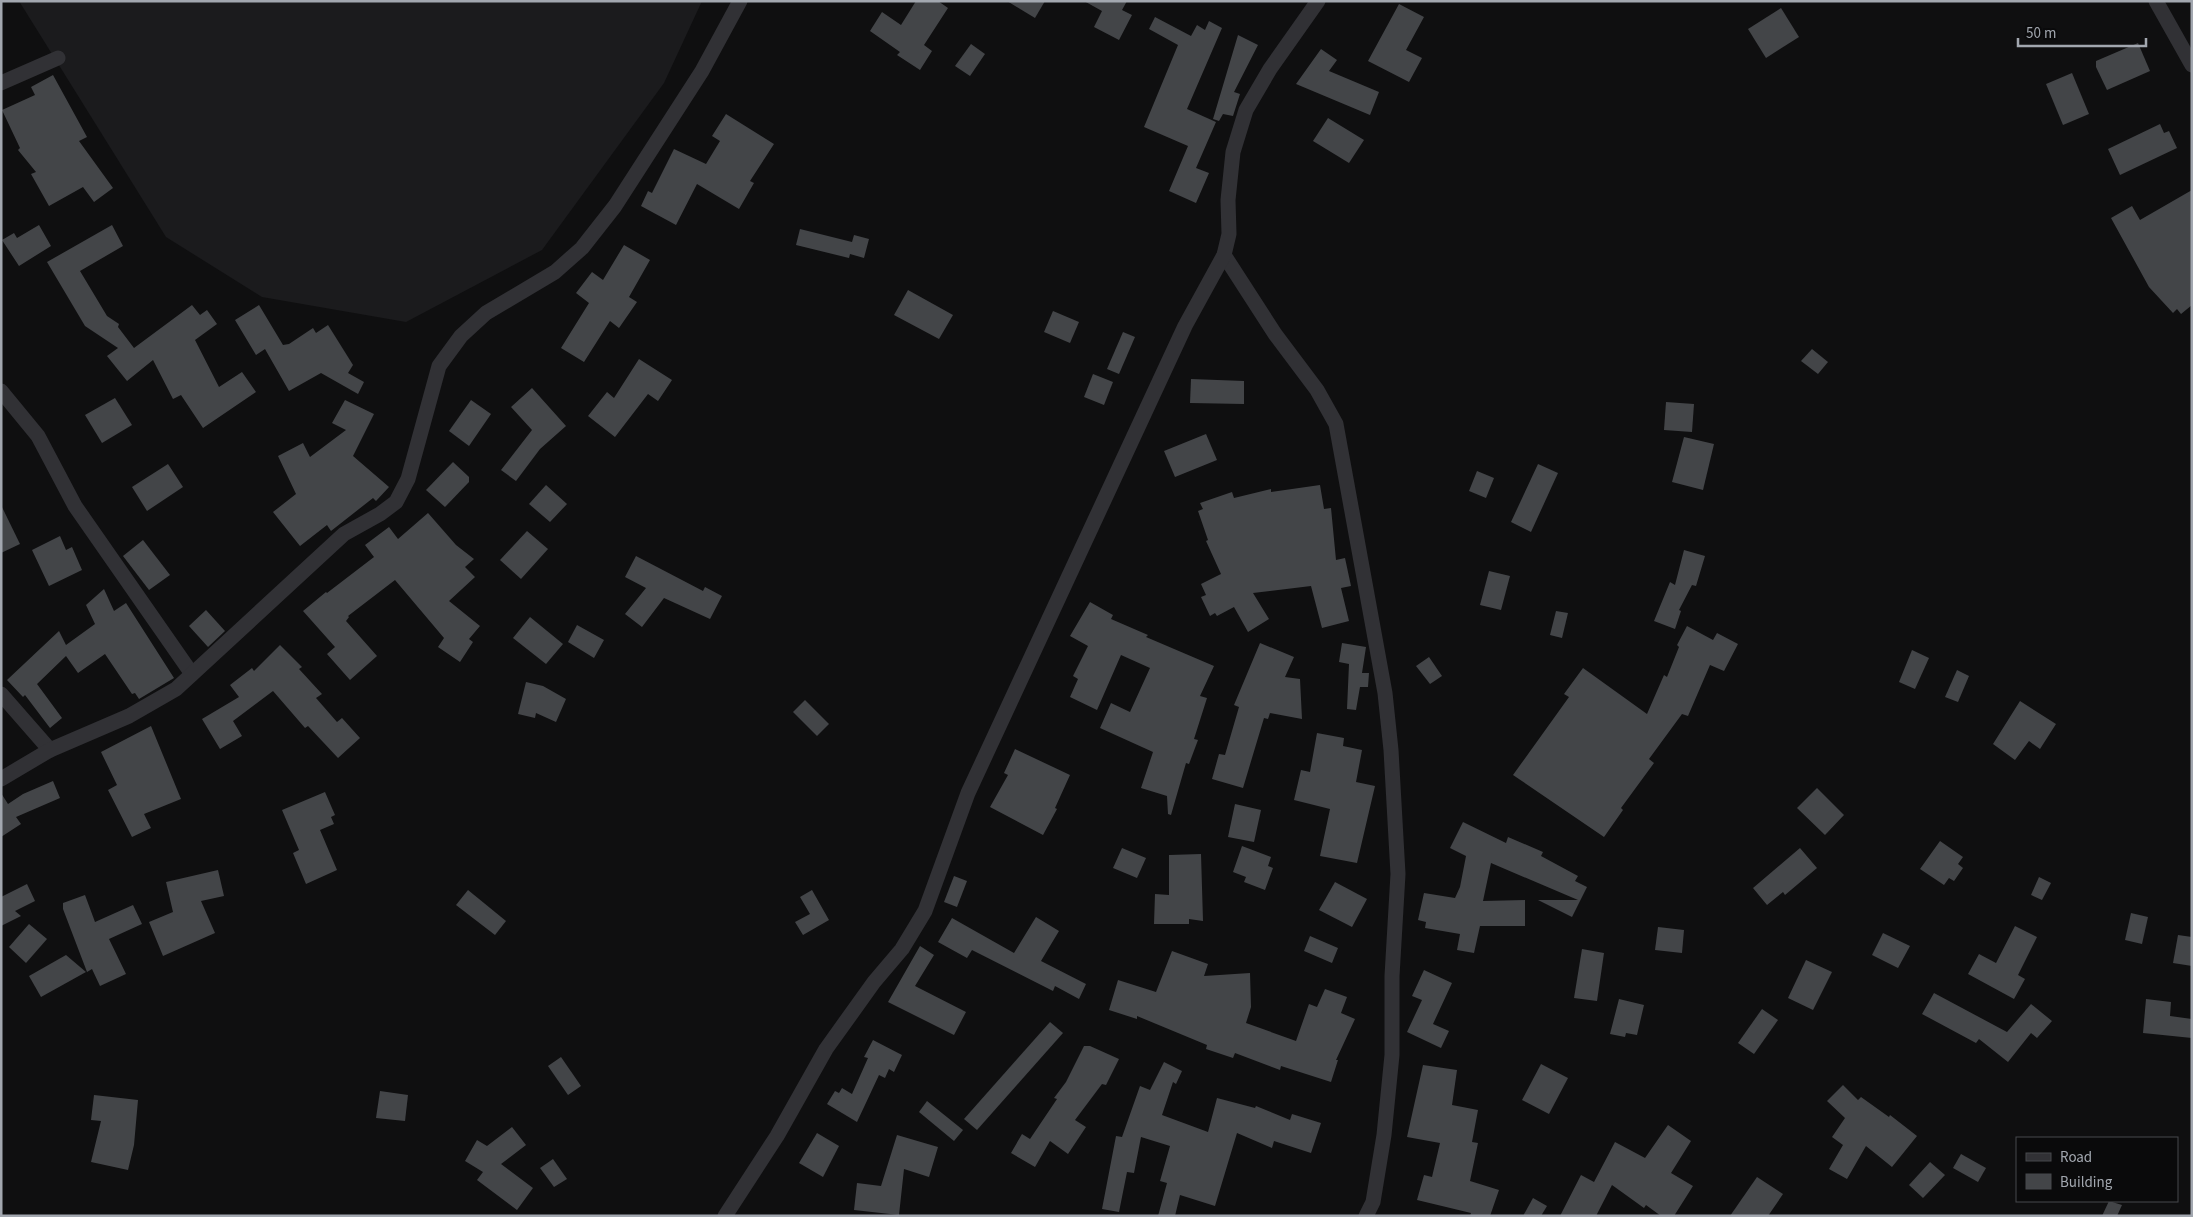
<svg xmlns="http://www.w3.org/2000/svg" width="2193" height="1217" viewBox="0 0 2193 1217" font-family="'Source Sans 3',sans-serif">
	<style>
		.built { fill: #1b1b1d }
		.building { fill: #434548 }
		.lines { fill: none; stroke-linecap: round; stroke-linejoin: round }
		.street { stroke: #313135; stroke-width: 15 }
	</style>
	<rect width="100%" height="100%" fill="#0f0f10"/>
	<polygon class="built" points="19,1 702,1 664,83 542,250 406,322 262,297 166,237"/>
	<g class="building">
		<polygon points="916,1 938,1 948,8 924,45 932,51 920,70 897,55 900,52 870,31 882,12 901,25"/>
		<polygon points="1007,1 1045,1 1035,18"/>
		<polygon points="1084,1 1127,1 1122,10 1132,15 1119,40 1094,27 1102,11"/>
		<polygon points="1399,4 1424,17 1406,50 1422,58 1409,82 1368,61"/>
		<polygon points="1781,8 1799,37 1766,58 1748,29"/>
		<polygon points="1155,17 1191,36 1197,25 1205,30 1209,21 1222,28 1187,109 1216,122 1196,168 1209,173 1196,203 1169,191 1188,146 1144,127 1178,45 1149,29"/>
		<polygon points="1238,35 1258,45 1234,92 1240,94 1233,116 1223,114 1219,121 1213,119"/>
		<polygon points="2138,43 2150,71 2107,90 2096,67 2096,61"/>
		<polygon points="971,44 985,54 970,76 955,66"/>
		<polygon points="1321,49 1337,60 1329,71 1379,92 1370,115 1296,84"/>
		<polygon points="2072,73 2089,114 2063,125 2046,84"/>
		<polygon points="53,75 87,137 79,141 113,188 94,202 83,187 49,206 31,174 36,172 18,150 20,148 2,110 35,95 31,87"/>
		<polygon points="726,114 774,144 750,181 754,183 739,209 697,184 676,225 641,206 648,191 652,193 674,149 706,164 720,141 712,136"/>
		<polygon points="1328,118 1364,140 1349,163 1313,141"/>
		<polygon points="2160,124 2164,133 2169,131 2177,148 2120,175 2108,149"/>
		<polygon points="2192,190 2192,305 2181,314 2177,309 2173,313 2149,287 2111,218 2132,206 2140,220"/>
		<polygon points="39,225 51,246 19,266 2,240 14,233 17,238"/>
		<polygon points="112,225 123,246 80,271 107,316 119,324 118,327 134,348 192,305 200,315 207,310 217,324 195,340 219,387 242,372 256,392 203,428 181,395 173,399 153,360 127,381 107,356 118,348 85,326 47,262"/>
		<polygon points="800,229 852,242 854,235 869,239 864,258 850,254 849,258 796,245"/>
		<polygon points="624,245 650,260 629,297 637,302 619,328 610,321 584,362 561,348 589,303 576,293 592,272 603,280"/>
		<polygon points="908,290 953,315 939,339 894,315"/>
		<polygon points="259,305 283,345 289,344 313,328 316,333 328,325 353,365 348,373 364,382 358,394 321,373 289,391 265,349 256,355 235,320"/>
		<polygon points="1053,311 1079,322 1070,343 1044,332"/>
		<polygon points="1123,332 1135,337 1119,374 1107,369"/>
		<polygon points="1812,349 1828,362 1818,374 1801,361"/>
		<polygon points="639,359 672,380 658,401 648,394 615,437 588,416 607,392 614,398"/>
		<polygon points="1093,374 1113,382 1104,405 1084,397"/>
		<polygon points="1191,379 1244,381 1244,404 1190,403"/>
		<polygon points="532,388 566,426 540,449 516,481 501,470 532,430 511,407"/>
		<polygon points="115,398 132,425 102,443 85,415"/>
		<polygon points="345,400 374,414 353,456 389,487 376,501 373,498 331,531 327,525 300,546 273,512 296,494 278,456 303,443 310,457 346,430 332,423"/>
		<polygon points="471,400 491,414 469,446 449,431"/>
		<polygon points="1666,402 1694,404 1692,432 1664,430"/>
		<polygon points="1206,434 1217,460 1175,477 1164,451"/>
		<polygon points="1684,437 1714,444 1703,490 1672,482"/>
		<polygon points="453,462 469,477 469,482 445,507 426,490"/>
		<polygon points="168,464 183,487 147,511 132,487"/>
		<polygon points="1538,464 1558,473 1531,532 1511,522"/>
		<polygon points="1477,471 1494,478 1486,498 1469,491"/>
		<polygon points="546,485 567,504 550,522 529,504"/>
		<polygon points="1320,485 1324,509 1331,508 1336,560 1345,558 1351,586 1341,588 1349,621 1322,628 1311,586 1253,593 1269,619 1248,632 1234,607 1217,616 1215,613 1210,616 1201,597 1206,595 1201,584 1221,574 1206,541 1208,540 1198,511 1203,509 1200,503 1232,492 1234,498 1271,489 1271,492"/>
		<polygon points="1,505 20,544 1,553"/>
		<polygon points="428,513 456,545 474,559 465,567 475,577 449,601 480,626 469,639 473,642 460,662 438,647 444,638 395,580 348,616 349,617 346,621 377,656 350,680 327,654 335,647 303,611 326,592 327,593 374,557 365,545 389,527 398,539"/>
		<polygon points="527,531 548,549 521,579 500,560"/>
		<polygon points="60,536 66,550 72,547 82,570 49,586 32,550"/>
		<polygon points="143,540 170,575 149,590 123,556"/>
		<polygon points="1684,550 1705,556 1696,586 1692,585 1679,610 1681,611 1675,629 1654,621 1670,582 1675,585"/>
		<polygon points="636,556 703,591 705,587 722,596 710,619 664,598 642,627 625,614 646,588 625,577"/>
		<polygon points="1489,571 1510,576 1501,610 1480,605"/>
		<polygon points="104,589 114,611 126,603 174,678 139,699 135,693 132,694 105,654 78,673 66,656 37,684 62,718 50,728 25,695 23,697 7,680 59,631 66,645 95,624 86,605"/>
		<polygon points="1090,602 1113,615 1111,619 1148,635 1146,637 1214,666 1200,696 1207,698 1194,739 1198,740 1189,764 1186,763 1171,815 1168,814 1167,796 1141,788 1153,752 1100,728 1111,703 1130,712 1150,668 1121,655 1097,710 1070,697 1078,679 1073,676 1088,646 1070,636"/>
		<polygon points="206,610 225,631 208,647 189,626"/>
		<polygon points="1556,611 1568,613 1562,638 1550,635"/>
		<polygon points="530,617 563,644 546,664 513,638"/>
		<polygon points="577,625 604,640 594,658 568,642"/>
		<polygon points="1687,626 1713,640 1717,633 1738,644 1724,671 1710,665 1688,716 1682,714 1649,759 1654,763 1621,808 1623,810 1604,837 1513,775 1569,697 1564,694 1583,668 1647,714 1664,675 1667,677 1679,647 1677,645"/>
		<polygon points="1260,643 1294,657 1285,677 1300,679 1302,719 1270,713 1268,719 1264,718 1243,788 1212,779 1219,754 1225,755 1239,707 1234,705"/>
		<polygon points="1342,643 1366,647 1362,673 1369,673 1368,687 1360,687 1356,710 1347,709 1349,664 1339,662"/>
		<polygon points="280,645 302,667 299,669 322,694 316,698 337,722 342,718 360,738 338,758 308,726 305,728 273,691 233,721 242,736 220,749 202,719 239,697 230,685 252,668 254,671"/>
		<polygon points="1912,650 1929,658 1915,689 1899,682"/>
		<polygon points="1429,657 1442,676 1430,684 1416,666"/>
		<polygon points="1957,670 1969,676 1958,702 1945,697"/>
		<polygon points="526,682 543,686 566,699 556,722 536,713 535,718 518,714"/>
		<polygon points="805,700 829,724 817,736 793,712"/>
		<polygon points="2020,701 2056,724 2040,749 2029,741 2015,760 1993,744"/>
		<polygon points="151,726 181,799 144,814 151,828 132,837 108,790 117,785 101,752"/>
		<polygon points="1317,733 1344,738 1343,746 1362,750 1356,782 1375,786 1357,863 1320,856 1330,809 1294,800 1301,770 1310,772"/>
		<polygon points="1015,749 1070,775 1055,808 1057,809 1043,835 990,807 1008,775 1004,773"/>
		<polygon points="53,781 60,798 16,817 21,824 1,837 1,793 8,804 23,794"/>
		<polygon points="1817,788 1844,815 1825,835 1797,808"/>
		<polygon points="325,792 335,815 331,817 334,824 320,830 337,870 306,884 293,853 299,850 282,810"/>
		<polygon points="1235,804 1261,810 1254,842 1228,837"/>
		<polygon points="1463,822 1506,843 1508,837 1543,852 1541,856 1578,876 1575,881 1587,887 1572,917 1538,900 1578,900 1491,863 1483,901 1525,900 1525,926 1480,926 1474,953 1457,950 1460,934 1425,928 1426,922 1418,920 1424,893 1455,898 1460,887 1466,856 1450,848"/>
		<polygon points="1940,841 1963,857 1958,864 1963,868 1954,881 1949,878 1944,885 1920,869"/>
		<polygon points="1242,846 1271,857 1268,866 1273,868 1265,890 1244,882 1246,877 1233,872"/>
		<polygon points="1122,848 1146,858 1137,878 1113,868"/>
		<polygon points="1800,848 1817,868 1785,895 1783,892 1767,905 1753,888"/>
		<polygon points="1201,854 1203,921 1189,919 1189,924 1154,924 1155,894 1169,895 1169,855"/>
		<polygon points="218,870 224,896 201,901 215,933 163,956 149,922 173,912 166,882"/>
		<polygon points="954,876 967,881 957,907 944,902"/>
		<polygon points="2039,877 2051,883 2042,900 2031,895"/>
		<polygon points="1335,882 1367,899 1352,927 1319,910"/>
		<polygon points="27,884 35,901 15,911 21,916 1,926 1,897"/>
		<polygon points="468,890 506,921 495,935 456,905"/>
		<polygon points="812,890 829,920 803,935 795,922 810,914 800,897"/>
		<polygon points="85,895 95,922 133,905 142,924 109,939 126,974 100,986 92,969 87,972 63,909 63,903"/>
		<polygon points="2131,913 2148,917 2142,944 2125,940"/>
		<polygon points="1036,917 1059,931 1041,961 1086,984 1079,999 1055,986 1053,991 972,950 967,958 938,942 952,918 1014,953"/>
		<polygon points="29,924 47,939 26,963 9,947"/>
		<polygon points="2015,926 2037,937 2018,975 2025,979 2014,999 1968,974 1979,954 1996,963"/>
		<polygon points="1658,927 1684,930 1682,953 1655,950"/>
		<polygon points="1883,933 1910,946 1898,968 1872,955"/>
		<polygon points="2178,935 2192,937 2192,966 2173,963"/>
		<polygon points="1310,936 1338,948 1332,963 1304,951"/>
		<polygon points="920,946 934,955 915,986 966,1012 954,1035 888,1002"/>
		<polygon points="1582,949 1604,953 1597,1001 1574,998"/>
		<polygon points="1172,951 1208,964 1204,976 1250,973 1251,1007 1246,1023 1296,1041 1309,1004 1317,1007 1325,989 1347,997 1341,1013 1355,1019 1336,1060 1338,1060 1331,1082 1281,1066 1280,1070 1235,1053 1233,1058 1206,1049 1207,1045 1137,1016 1137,1019 1109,1010 1118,980 1156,992"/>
		<polygon points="66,955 86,972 41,997 29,976"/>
		<polygon points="1806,960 1832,972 1813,1010 1788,998"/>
		<polygon points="1424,970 1452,983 1433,1024 1449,1031 1441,1048 1407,1032 1422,1000 1412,996"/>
		<polygon points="1934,993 2007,1032 2031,1004 2052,1021 2037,1038 2031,1033 2008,1062 1979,1039 1976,1043 1922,1014"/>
		<polygon points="1619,999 1644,1005 1637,1035 1626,1033 1625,1037 1610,1034"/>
		<polygon points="2146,999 2171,1002 2170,1016 2192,1019 2192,1038 2143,1033"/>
		<polygon points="1762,1009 1778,1020 1754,1054 1738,1043"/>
		<polygon points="1050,1022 1063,1033 977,1130 964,1119"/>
		<polygon points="873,1040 902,1055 894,1072 889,1069 885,1078 879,1075 857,1122 827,1104 835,1091 839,1093 842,1088 852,1094 868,1058 864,1057"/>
		<polygon points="1084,1046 1090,1046 1119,1059 1106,1085 1102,1084 1075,1120 1086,1127 1068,1154 1050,1141 1035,1167 1011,1153 1022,1134 1030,1139 1057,1099 1054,1098 1066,1082"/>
		<polygon points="561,1057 581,1086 568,1095 548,1066"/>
		<polygon points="1164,1062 1182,1071 1176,1084 1173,1082 1162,1115 1208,1132 1217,1098 1255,1108 1256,1106 1290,1120 1292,1114 1321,1123 1311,1153 1274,1141 1272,1148 1237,1133 1215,1206 1180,1195 1175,1216 1158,1216 1167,1183 1160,1181 1170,1146 1141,1137 1134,1173 1127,1172 1119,1212 1102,1209 1116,1136 1122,1137 1140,1086 1150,1090"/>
		<polygon points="1541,1064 1568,1078 1549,1114 1522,1100"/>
		<polygon points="1423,1065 1457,1070 1452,1105 1478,1110 1472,1142 1478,1143 1470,1181 1499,1190 1490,1216 1470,1216 1471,1213 1417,1200 1424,1175 1432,1177 1440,1143 1407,1137"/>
		<polygon points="1843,1085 1858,1100 1861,1097 1889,1117 1890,1115 1917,1136 1892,1167 1866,1146 1847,1179 1829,1169 1843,1145 1832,1137 1845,1118 1827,1101"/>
		<polygon points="380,1091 408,1095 405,1121 376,1118"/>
		<polygon points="94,1095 138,1100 134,1145 128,1170 91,1162 101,1121 91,1120"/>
		<polygon points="927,1101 963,1130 954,1141 919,1112"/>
		<polygon points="1668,1125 1691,1141 1671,1173 1693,1186 1674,1216 1661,1216 1646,1205 1644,1208 1612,1185 1596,1216 1560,1216 1581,1175 1594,1182 1615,1142 1645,1158"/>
		<polygon points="512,1127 526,1145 501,1164 533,1188 517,1210 477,1180 483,1172 465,1161 477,1140 487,1146"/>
		<polygon points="817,1133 839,1146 823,1177 799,1163"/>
		<polygon points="897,1135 938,1147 929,1177 904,1169 899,1215 854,1210 857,1183 881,1186"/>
		<polygon points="1961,1154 1986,1168 1978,1182 1953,1168"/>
		<polygon points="553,1159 567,1179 554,1187 540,1168"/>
		<polygon points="1930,1162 1945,1175 1923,1198 1909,1185"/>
		<polygon points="1757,1177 1783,1194 1768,1216 1730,1216"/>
		<polygon points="1533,1198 1547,1206 1541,1216 1523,1216"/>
		<polygon points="2109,1201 2122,1205 2117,1216 2102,1216"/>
	</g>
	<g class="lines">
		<g class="street">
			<polyline points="2156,1 2192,65"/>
			<polyline points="1,83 58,58"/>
			<polyline points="1224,255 1275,334 1317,390 1336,424 1385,693 1391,750 1398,874 1392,976 1392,1055 1384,1135 1373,1202 1366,1216"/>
			<polyline points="1,391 38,436 75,506 192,674"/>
			<polyline points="1,694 50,750"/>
			<polyline points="1,779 50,750 129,716 176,689 344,534 380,514 396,502 408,479 439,366 461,336 486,313 555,272 582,248 615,206 702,71 740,1"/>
			<polyline points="725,1216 777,1136 826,1049 874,982 902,949 925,911 968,793 1185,326 1224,255 1229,234 1228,200 1233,152 1246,110 1270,69 1318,1"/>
		</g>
	</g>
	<rect width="2193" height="1217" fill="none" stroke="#a2a7af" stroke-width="5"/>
	<rect x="2016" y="1137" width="162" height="65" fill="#0a0a0b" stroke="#47494d"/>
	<rect x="2026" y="1153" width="25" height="8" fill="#313135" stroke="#47494d"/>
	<text x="2060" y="1162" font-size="15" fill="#a2a7af">Road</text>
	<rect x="2026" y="1174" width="25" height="15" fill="#434548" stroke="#47494d"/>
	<text x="2060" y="1187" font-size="15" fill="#a2a7af">Building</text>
	<path d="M2018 38v8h128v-8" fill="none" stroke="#a2a7af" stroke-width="2.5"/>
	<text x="2026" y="38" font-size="15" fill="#a2a7af" stroke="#0a0a0b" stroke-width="4" paint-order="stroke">50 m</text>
</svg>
